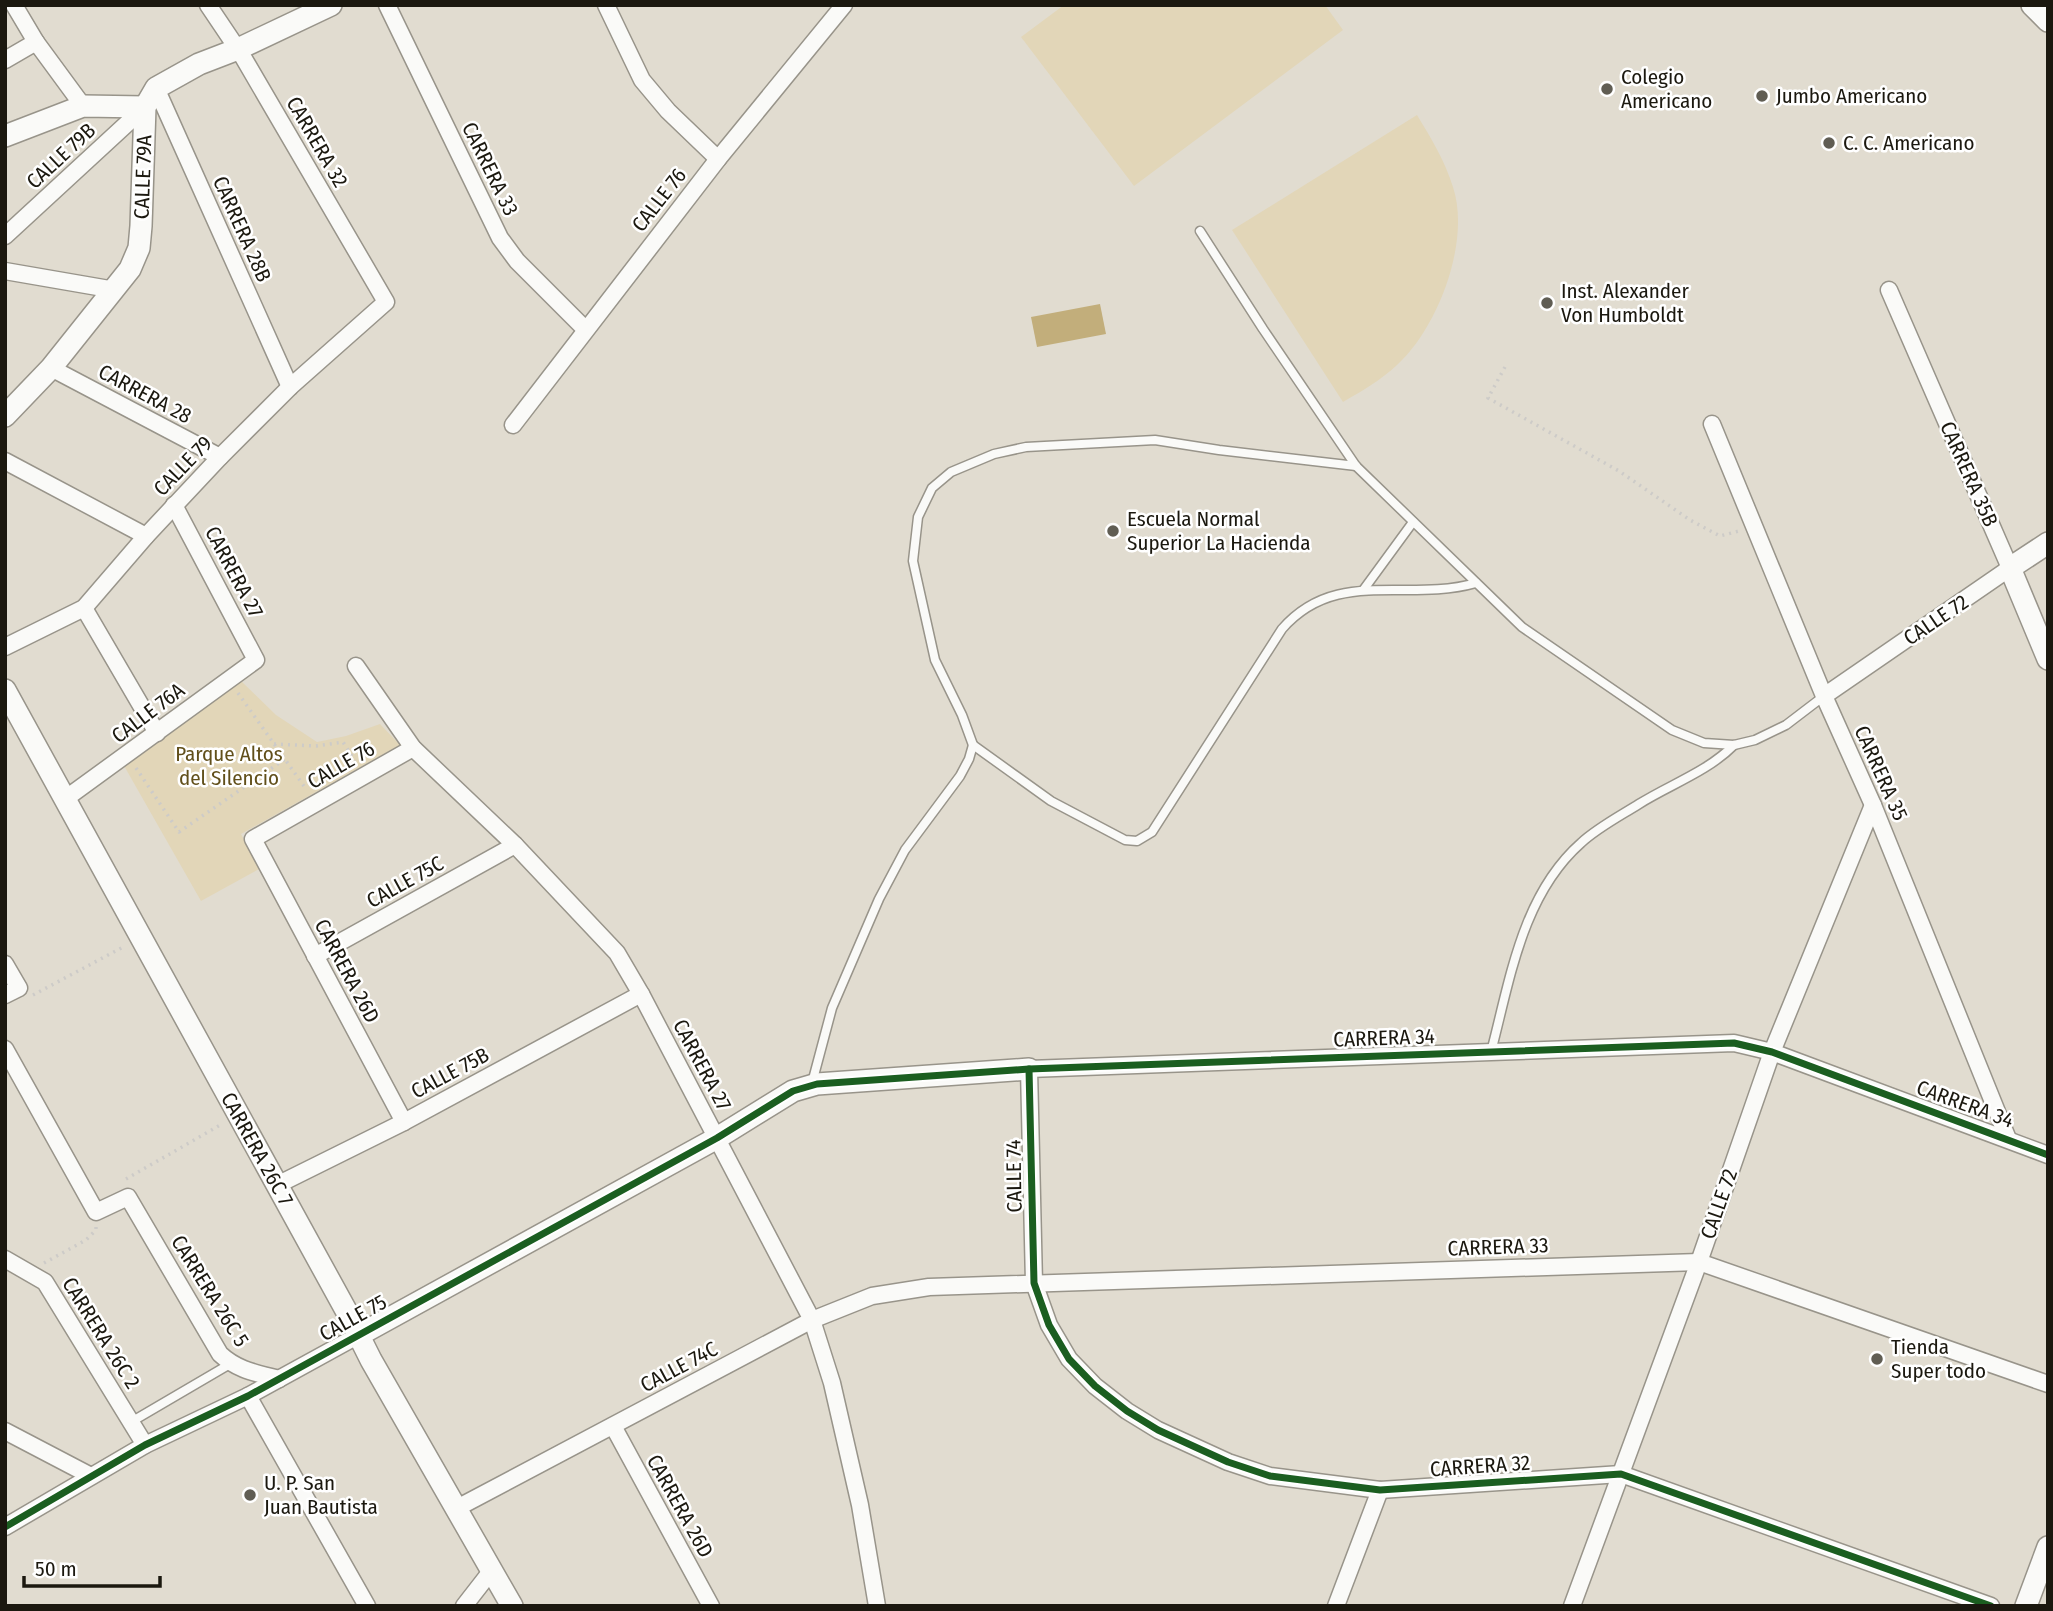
<svg xmlns="http://www.w3.org/2000/svg" width="2053" height="1611" viewBox="0 0 2053 1611" font-family="'Fira Sans Condensed',sans-serif">
	<style>
		.green { fill: #e2d6b8 }
		.water { fill: #c2ae7b }
		.lines { fill: none; stroke-linecap: round; stroke-linejoin: round }
		.lane-casing { stroke: #98948a; stroke-width: 11 }
		.street-casing { stroke: #98948a; stroke-width: 19 }
		.secondary-casing { stroke: #98948a; stroke-width: 24 }
		.path { stroke: #cdcbc8; stroke-width: 3.5; stroke-dasharray: 2 5; stroke-linecap: butt }
		.lane { stroke: #fafaf8; stroke-width: 8 }
		.street { stroke: #fafaf8; stroke-width: 16 }
		.secondary { stroke: #fafaf8; stroke-width: 21 }
		.cycleway-casing { stroke: #fff; stroke-width: 11 }
		.cycleway { stroke: #1b5e20; stroke-width: 7 }
		.poi-dot { fill: #605d53; stroke: #fff; stroke-width: 2.5 }
		.labels { text-anchor: middle; stroke-width: 5; stroke-linejoin: round; paint-order: stroke }
		.poi-label { font-size: 21px; fill: #1b180f; stroke: #fff; text-anchor: start }
		.street-label { font-size: 21px; fill: #1b180f; stroke: #fff }
		.park-label { font-size: 21px; fill: #614f1a; stroke: #fff }
	</style>
	<rect width="100%" height="100%" fill="#e1dcd0"/>
	<g class="green">
		<polygon points="1064,5 1325,5 1343,30 1134,186 1021,37"/>
		<path d="M1417 115C1431 138 1445 161 1453 187 1471 241 1438 328 1397 365 1381 380 1362 391 1343 402L1232 230Z"/>
		<polygon points="239,679 276,715 317,742 346,736 380,724 400,745 241,834 259,869 201,901 123,764"/>
	</g>
	<polygon class="water" points="1100,304 1106,334 1037,347 1031,317"/>
	<g class="lines">
		<g class="lane-casing">
			<g id="lane">
				<polyline points="1200,231 1263,329 1356,466 1522,627 1672,730 1704,743 1734,745 1755,740 1786,725 1824,696"/>
				<polyline points="1364,589 1413,522"/>
				<path d="M973 745 1051 801 1125 840 1137 841 1152 832 1282 629C1336 567 1406 603 1476 583"/>
				<path d="M1491 1052C1510 980 1522 895 1581 843 1597 828 1620 816 1639 804 1671 784 1707 772 1734 745"/>
				<polyline points="812,1083 832,1008 879,899 905,850 960,776 969,759 973,745 962,715 935,660 913,561 918,517 932,488 951,472 994,454 1026,447 1155,440 1219,450 1356,466"/>
				<polyline points="131,1422 230,1364"/>
			</g>
		</g>
		<g class="street-casing">
			<g id="street">
				<polyline points="14,5 36,42 83,106"/>
				<polyline points="387,5 500,238 517,261 585,329"/>
				<polyline points="606,5 642,80 668,111 718,159"/>
				<polyline points="5,60 36,42"/>
				<polyline points="156,88 290,387"/>
				<polyline points="5,236 145,107"/>
				<polyline points="5,271 115,290"/>
				<polyline points="51,368 220,457"/>
				<polyline points="1712,424 1824,696 1873,805 2008,1139"/>
				<polyline points="513,425 718,159 844,5"/>
				<polyline points="5,461 146,536"/>
				<polyline points="84,608 157,733"/>
				<polyline points="5,647 84,608 146,536 220,457 290,387 386,302 243,57 208,5"/>
				<polyline points="356,666 413,748 515,845 617,953 641,994 812,1320 832,1383 860,1505 877,1606"/>
				<polyline points="1824,696 2010,568 1889,290"/>
				<polyline points="65,799 256,660 174,505"/>
				<polyline points="315,956 515,845"/>
				<polyline points="5,964 19,988 5,995"/>
				<path d="M5 1049 96 1212 128 1197 220 1354C237 1370 256 1373 279 1379"/>
				<polyline points="404,1122 253,839 413,748"/>
				<polyline points="277,1185 404,1122 641,994"/>
				<polyline points="5,1259 45,1282 145,1445"/>
				<polyline points="248,1396 367,1606"/>
				<polyline points="613,1426 711,1606"/>
				<polyline points="5,1431 91,1476"/>
				<polyline points="457,1508 812,1320 872,1296 929,1287 1699,1262 2048,1384"/>
				<polyline points="5,1527 145,1445 248,1396 359,1335"/>
				<polyline points="464,1606 492,1570"/>
				<polyline points="1336,1606 1380,1490"/>
				<polyline points="1572,1606 1699,1262 1772,1052 1873,805"/>
				<polyline points="1991,1606 1621,1474 1380,1490 1270,1476 1228,1462 1158,1430 1127,1411 1095,1386 1069,1359 1049,1325 1034,1283 1029,1069 1734,1043 1772,1052 2048,1155"/>
			</g>
		</g>
		<g class="secondary-casing">
			<g id="secondary">
				<polyline points="2032,5 2048,21"/>
				<polyline points="5,136 83,106 145,107"/>
				<polyline points="5,416 51,368 130,269 139,248 141,226 145,107 156,88 199,64 238,49 331,5"/>
				<polyline points="2048,543 2010,568 2048,659"/>
				<polyline points="5,690 348,1314 371,1360 512,1606"/>
				<polyline points="359,1335 717,1138 793,1091 817,1084 1029,1069"/>
				<polyline points="2026,1606 2048,1547"/>
			</g>
		</g>
		<g class="path">
			<polyline points="1505,367 1488,398 1619,471 1690,520 1720,536 1739,531"/>
			<polyline points="238,693 306,789"/>
			<polyline points="274,744 316,746 343,742 355,761"/>
			<polyline points="136,768 179,832 285,759"/>
			<polyline points="33,995 125,946"/>
			<polyline points="126,1179 222,1124"/>
			<polyline points="44,1263 86,1240 96,1230 96,1226"/>
		</g>
		<use href="#lane" class="lane"/>
		<use href="#street" class="street"/>
		<use href="#secondary" class="secondary"/>
		<g class="cycleway-casing">
			<g id="cycleway">
				<polyline points="1029,1069 1034,1283 1049,1325 1069,1359 1095,1386 1127,1411 1158,1430 1228,1462 1270,1476 1380,1490 1621,1474 1991,1606"/>
				<polyline points="5,1527 145,1445 248,1396 717,1138 793,1091 817,1084 1029,1069 1734,1043 1772,1052 2048,1155"/>
			</g>
		</g>
		<use href="#cycleway" class="cycleway"/>
	</g>
	<g class="poi-dot">
		<circle cx="1607" cy="89" r="7"/>
		<circle cx="1762" cy="96" r="7"/>
		<circle cx="1829" cy="143" r="7"/>
		<circle cx="1547" cy="303" r="7"/>
		<circle cx="1113" cy="531" r="7"/>
		<circle cx="1877" cy="1359" r="7"/>
		<circle cx="250" cy="1495" r="7"/>
	</g>
	<g class="labels">
		<g class="poi-label">
			<text x="1621" y="84">Colegio<tspan x="1621" dy="24">Americano</tspan></text>
			<text x="1776" y="103">Jumbo Americano</text>
			<text x="1843" y="150">C. C. Americano</text>
			<text x="1561" y="298">Inst. Alexander<tspan x="1561" dy="24">Von Humboldt</tspan></text>
			<text x="1127" y="526">Escuela Normal<tspan x="1127" dy="24">Superior La Hacienda</tspan></text>
			<text x="1891" y="1354">Tienda<tspan x="1891" dy="24">Super todo</tspan></text>
			<text x="264" y="1490">U. P. San<tspan x="264" dy="24">Juan Bautista</tspan></text>
		</g>
		<g class="street-label">
			<text transform="translate(317 142) rotate(60)" y="7">CARRERA 32</text>
			<text transform="translate(61 156) rotate(-43)" y="7">CALLE 79B</text>
			<text transform="translate(490 169) rotate(64)" y="7">CARRERA 33</text>
			<text transform="translate(143 177) rotate(-88)" y="7">CALLE 79A</text>
			<text transform="translate(659 200) rotate(-52)" y="7">CALLE 76</text>
			<text transform="translate(242 229) rotate(66)" y="7">CARRERA 28B</text>
			<text transform="translate(145 394) rotate(28)" y="7">CARRERA 28</text>
			<text transform="translate(183 466) rotate(-46)" y="7">CALLE 79</text>
			<text transform="translate(1969 474) rotate(66)" y="7">CARRERA 35B</text>
			<text transform="translate(234 572) rotate(62)" y="7">CARRERA 27</text>
			<text transform="translate(1936 620) rotate(-34)" y="7">CALLE 72</text>
			<text transform="translate(148 713) rotate(-37)" y="7">CALLE 76A</text>
			<text transform="translate(341 765) rotate(-30)" y="7">CALLE 76</text>
			<text transform="translate(1881 773) rotate(66)" y="7">CARRERA 35</text>
			<text transform="translate(405 882) rotate(-29)" y="7">CALLE 75C</text>
			<text transform="translate(347 971) rotate(62)" y="7">CARRERA 26D</text>
			<text transform="translate(1384 1038) rotate(-2)" y="7">CARRERA 34</text>
			<text transform="translate(702 1065) rotate(62)" y="7">CARRERA 27</text>
			<text transform="translate(450 1073) rotate(-28)" y="7">CALLE 75B</text>
			<text transform="translate(1965 1104) rotate(20)" y="7">CARRERA 34</text>
			<text transform="translate(257 1149) rotate(61)" y="7">CARRERA 26C 7</text>
			<text transform="translate(1014 1176) rotate(-91)" y="7">CALLE 74</text>
			<text transform="translate(1719 1204) rotate(-71)" y="7">CALLE 72</text>
			<text transform="translate(1498 1247) rotate(-2)" y="7">CARRERA 33</text>
			<text transform="translate(210 1291) rotate(58)" y="7">CARRERA 26C 5</text>
			<text transform="translate(353 1318) rotate(-29)" y="7">CALLE 75</text>
			<text transform="translate(101 1333) rotate(58)" y="7">CARRERA 26C 2</text>
			<text transform="translate(679 1367) rotate(-28)" y="7">CALLE 74C</text>
			<text transform="translate(1480 1466) rotate(-4)" y="7">CARRERA 32</text>
			<text transform="translate(680 1506) rotate(61)" y="7">CARRERA 26D</text>
		</g>
		<g class="park-label">
			<text x="229" y="761">Parque Altos<tspan x="229" dy="24">del Silencio</tspan></text>
		</g>
	</g>
	<rect width="2053" height="1611" fill="none" stroke="#1b180f" stroke-width="14"/>
	<path d="M24 1576v10h136v-10" fill="none" stroke="#1b180f" stroke-width="3.5"/>
	<text x="35" y="1576" font-size="21" fill="#1b180f" stroke="#ffffff" stroke-width="5" paint-order="stroke">50 m</text>
</svg>
